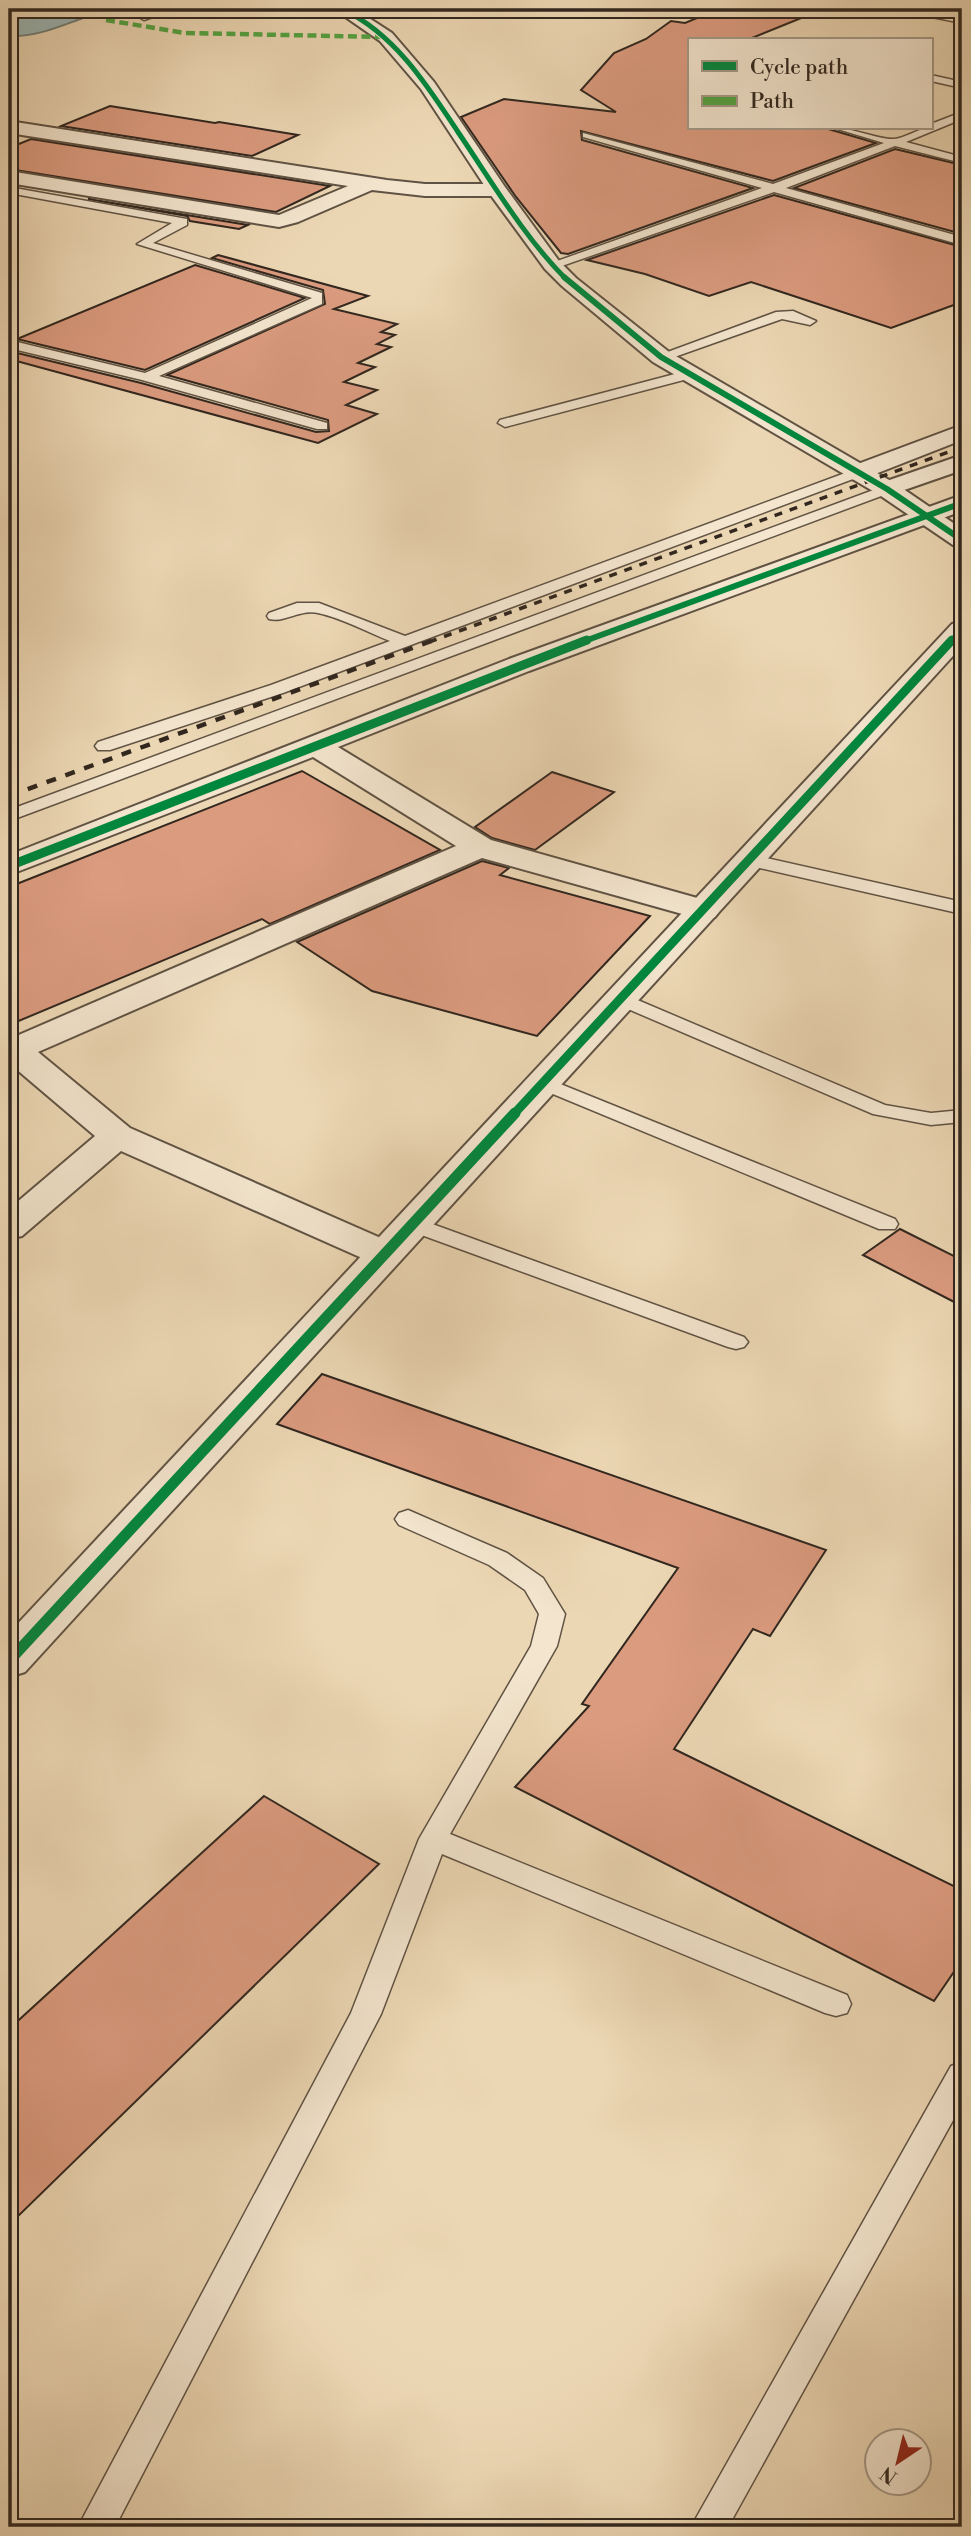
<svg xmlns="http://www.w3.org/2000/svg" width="971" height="2536" viewBox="0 0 971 2536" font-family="'Libre Bodoni',serif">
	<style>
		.water { fill: #9cb7b6; stroke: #717d7a; stroke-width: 2 }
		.building { fill: #db9b7f; stroke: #31271f; stroke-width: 2 }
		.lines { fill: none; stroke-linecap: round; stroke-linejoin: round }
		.service-casing { stroke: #605344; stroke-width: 3 }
		.minor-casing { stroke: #605344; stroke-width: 4 }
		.tertiary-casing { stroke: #605344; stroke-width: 4 }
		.service { fill: #f3e5ce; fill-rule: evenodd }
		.minor { fill: #f3e5ce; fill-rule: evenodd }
		.tertiary { fill: #f3e5ce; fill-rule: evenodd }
		.rail-far1 { stroke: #31271f; stroke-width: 3.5; stroke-dasharray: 8 8; stroke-linecap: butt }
		.rail { stroke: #31271f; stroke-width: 4.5; stroke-dasharray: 10 10; stroke-linecap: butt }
		.quiet { stroke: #52a341; stroke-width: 4.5; stroke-dasharray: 9 4.5; stroke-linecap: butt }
		.cycleway-far3-casing { stroke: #f3e5ce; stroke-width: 7 }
		.cycleway-far2-casing { stroke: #f3e5ce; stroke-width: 9 }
		.cycleway-far1-casing { stroke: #f3e5ce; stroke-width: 12 }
		.cycleway-casing { stroke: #f3e5ce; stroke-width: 16 }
		.cycleway-far3 { stroke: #00873e; stroke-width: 5 }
		.cycleway-far2 { stroke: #00873e; stroke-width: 6 }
		.cycleway-far1 { stroke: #00873e; stroke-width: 9 }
		.cycleway { stroke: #00873e; stroke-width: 11 }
	</style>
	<rect width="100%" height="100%" fill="#ecd7b4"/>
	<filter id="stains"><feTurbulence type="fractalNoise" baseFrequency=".00286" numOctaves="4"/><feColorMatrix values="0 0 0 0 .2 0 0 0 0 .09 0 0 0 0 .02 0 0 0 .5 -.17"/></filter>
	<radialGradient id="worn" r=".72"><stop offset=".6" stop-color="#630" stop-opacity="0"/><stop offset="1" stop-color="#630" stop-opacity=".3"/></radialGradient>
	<path class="water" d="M9 9H64L79 12 83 18C58 27 36 37 9 36Z"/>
	<g class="building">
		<polygon points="719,9 821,10 747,40 689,40 689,128 825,128 876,143 773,181 581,131 582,140 753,188 568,254 561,253 516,197 461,117 504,99 616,112 581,90 614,53 646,39 671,21 685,23"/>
		<polygon points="110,106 215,123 219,122 298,135 252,156 61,126"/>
		<polygon points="31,139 330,186 276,212 9,169 9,148"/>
		<polygon points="895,149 962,165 962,234 794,188"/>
		<polygon points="774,195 962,247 962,302 891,328 751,282 709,296 645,274 587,260"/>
		<polygon points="88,199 248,225 239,229 190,221 187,216"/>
		<polygon points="218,255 368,296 334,309 397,324 381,332 395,335 377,344 391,347 358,363 375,367 344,382 377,390 346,405 377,414 318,443 9,359 9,351 141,383 316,432 329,431 328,420 167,375 325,304 323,290 212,258"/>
		<polygon points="195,265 305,298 145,370 17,339"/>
		<polygon points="302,771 440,850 270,924 262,919 9,1025 9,887"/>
		<polygon points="552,772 614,792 535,850 492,838 475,827"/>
		<polygon points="482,861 509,868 500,875 650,916 537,1036 372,991 297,942"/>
		<polygon points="900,1229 962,1260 962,1306 863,1255"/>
		<polygon points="322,1374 826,1550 770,1636 753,1629 674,1749 962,1890 962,1960 934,2001 515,1787 589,1706 582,1704 678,1568 277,1424"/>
		<polygon points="264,1796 379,1864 9,2225 9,2029"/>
	</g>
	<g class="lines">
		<g class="service-casing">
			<g id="service">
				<polygon points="162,9 176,9 144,20 139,17"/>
				<polygon points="892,9 913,9 962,17 962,23"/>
				<polygon points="931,75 962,82 962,88 931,81"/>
				<path d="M962 112V119L906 142 962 157V163L895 146 786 188 962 237V245L774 192 556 268 546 265 762 188 583 137V133L773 184 884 143 834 128C854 128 879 140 894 139 907 138 917 128 931 128V124Z"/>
				<polygon points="9,187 187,219 187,225 153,243 322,293 322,304 159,376 327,423 327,429 317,429 142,380 9,348 9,340 145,373 312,298 137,244 172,223 9,193"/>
				<polygon points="793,311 816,321 810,325 782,319 666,360 661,361 654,357 776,312"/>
				<polygon points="690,370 697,374 695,377 505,427 498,423 500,420"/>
				<path d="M856 469 861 470 863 473 861 476 283 693 110 750H98L95 746 98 742 271 685 390 641C367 632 342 618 318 613 300 609 285 623 269 619L267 616 269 613 297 603H319L405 636Z"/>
				<polygon points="887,485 894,489 892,492 9,821 9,810"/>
				<polygon points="749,854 962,902 962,914 742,864 740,860 742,856"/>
				<polygon points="621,993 885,1105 931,1113 962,1110 962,1122 931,1125 873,1114 614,1003 611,999 614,995"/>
				<polygon points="543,1077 895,1219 898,1224 895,1229 879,1229 536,1087 533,1083 536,1079"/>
				<polygon points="413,1217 744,1337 748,1342 744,1347 736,1349 728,1347 405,1229 402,1224 405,1219"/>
				<polygon points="408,1510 507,1553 543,1578 565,1614 557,1646 450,1834 847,1995 851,2004 847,2013 836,2016 825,2013 442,1854 381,2014 115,2527 78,2527 351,2013 419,1839 531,1646 539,1614 525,1590 489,1565 399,1525 395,1519 399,1513"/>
				<polygon points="962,2062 962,2104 728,2527 691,2527 951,2066"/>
			</g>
		</g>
		<g class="minor-casing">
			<g id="minor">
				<polygon points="9,121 387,180 425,184 497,184 507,190 497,196 425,196 372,190 298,222 279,227 9,183 9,171 279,215 348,186 9,133"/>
				<polygon points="962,425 962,440 865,478 856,480 847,478 844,473 847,468"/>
				<polygon points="962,455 962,470 887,496 878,494 875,489 878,484"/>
				<polygon points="962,495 962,511 529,671 338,747 491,840 715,903 720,910 715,917 704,920 693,917 482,858 38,1052 130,1128 399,1246 404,1254 399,1262 385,1265 371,1262 121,1151 22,1236 9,1239 9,1209 95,1136 9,1063 9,1036 14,1037 456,846 313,757 9,875 9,855 509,659"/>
			</g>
		</g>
		<g class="tertiary-casing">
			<g id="tertiary">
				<polygon points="334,9 355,9 392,33 434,82 505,187 559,261 576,278 669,352 896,484 962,529 962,548 953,545 878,494 653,362 562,286 545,269 490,194 421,89 380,41"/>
				<polygon points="962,622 962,646 25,1672 9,1677 9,1633 952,624"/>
			</g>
		</g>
		<use href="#service" class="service"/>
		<use href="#minor" class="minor"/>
		<use href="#tertiary" class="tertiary"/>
		<polyline class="rail-far1" points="429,642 962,447"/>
		<polyline class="rail" points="9,796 434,640"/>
		<polyline class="quiet" points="106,20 185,33 386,37"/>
		<g class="cycleway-far3-casing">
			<path id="cycleway-far3" d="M342 9C395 34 427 85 458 132 492 182 524 237 566 279"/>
		</g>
		<g class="cycleway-far2-casing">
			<g id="cycleway-far2">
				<polyline points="564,277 661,357 887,489 962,540"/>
				<polyline points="582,642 962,503"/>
				<polyline points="951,642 962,630"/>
			</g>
		</g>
		<g class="cycleway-far1-casing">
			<g id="cycleway-far1">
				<polyline points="9,866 587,640"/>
				<polyline points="513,1115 952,640"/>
			</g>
		</g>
		<g class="cycleway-casing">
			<polyline id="cycleway" points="9,1661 515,1113"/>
		</g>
		<use href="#cycleway-far3" class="cycleway-far3"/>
		<use href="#cycleway-far2" class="cycleway-far2"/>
		<use href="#cycleway-far1" class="cycleway-far1"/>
		<use href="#cycleway" class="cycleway"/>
	</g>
	<rect width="971" height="2536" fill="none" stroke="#ecd7b4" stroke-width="35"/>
	<rect x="10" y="10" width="950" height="2515" fill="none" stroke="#31271f" stroke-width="3.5"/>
	<rect x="18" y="18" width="936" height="2501" fill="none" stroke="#31271f" stroke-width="2"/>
	<rect x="688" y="38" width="245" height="91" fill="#f3e5ce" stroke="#a59988" stroke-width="2"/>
	<rect x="702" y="61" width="35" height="10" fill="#00873e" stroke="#a59988" stroke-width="2"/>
	<text x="750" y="74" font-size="21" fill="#31271f">Cycle path</text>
	<rect x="702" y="96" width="35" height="10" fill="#52a341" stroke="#a59988" stroke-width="2"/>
	<text x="750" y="108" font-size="21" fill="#31271f">Path</text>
	<g transform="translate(898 2462) rotate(215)"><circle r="33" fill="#f3e5ce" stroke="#a59988" stroke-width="2"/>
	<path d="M0-5L12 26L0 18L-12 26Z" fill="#8f2418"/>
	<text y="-10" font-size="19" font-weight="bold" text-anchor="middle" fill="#31271f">N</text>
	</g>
	<rect width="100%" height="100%" filter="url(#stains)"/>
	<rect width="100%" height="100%" fill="url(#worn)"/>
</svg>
